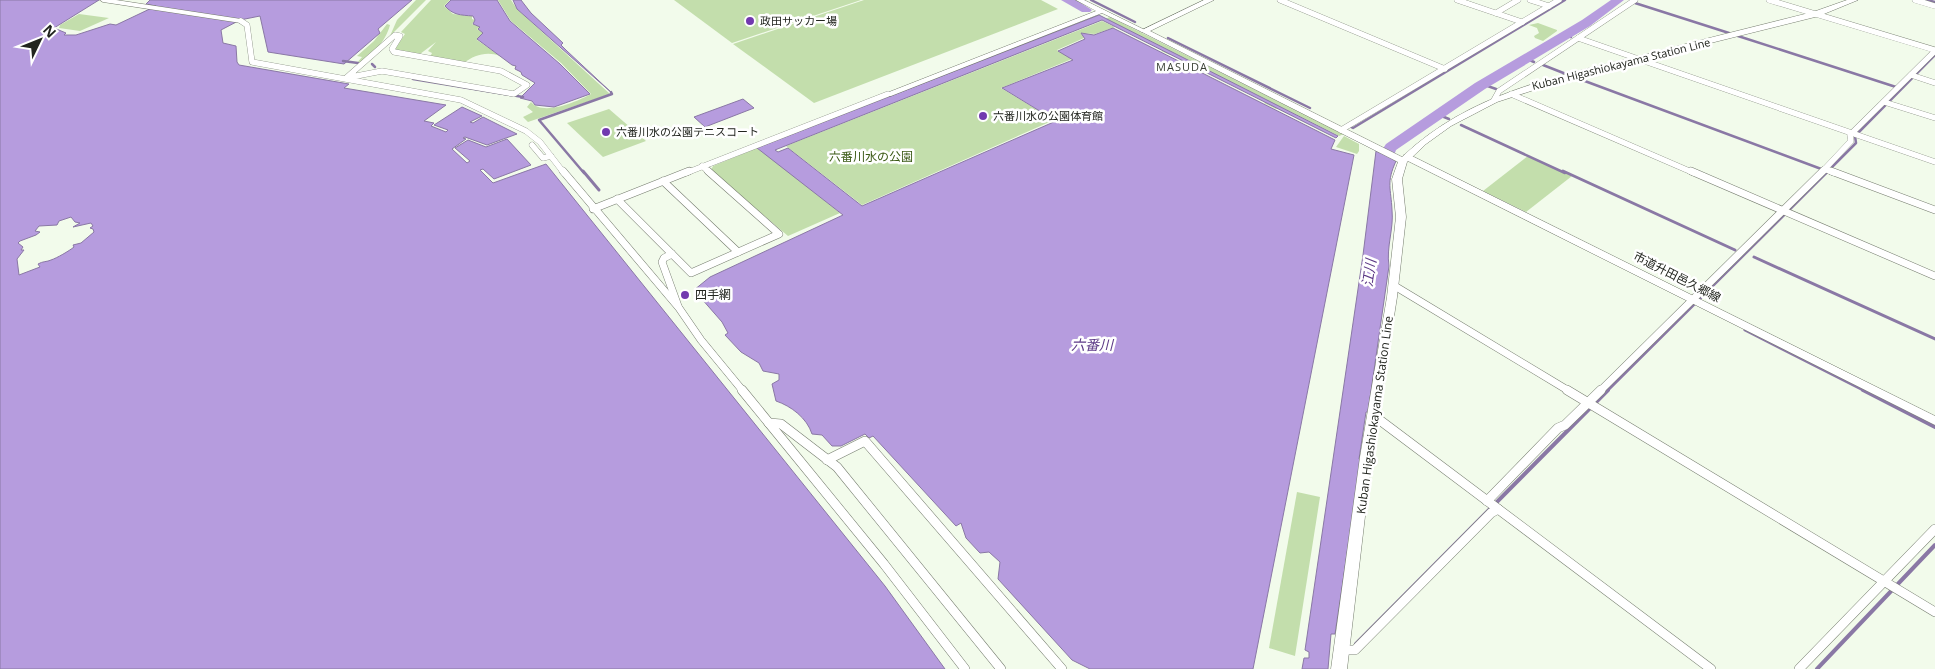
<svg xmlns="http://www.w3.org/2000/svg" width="1935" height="669" viewBox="0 0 1935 669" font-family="'Open Sans','Noto Sans JP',sans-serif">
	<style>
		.green { fill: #c3deac }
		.water { fill: #b69cde; stroke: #8a78a5; fill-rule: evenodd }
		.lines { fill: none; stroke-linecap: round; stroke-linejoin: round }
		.stream-far2 { stroke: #8a78a5; stroke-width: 2.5 }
		.stream-far1 { stroke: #8a78a5; stroke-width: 3 }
		.stream { stroke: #8a78a5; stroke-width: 4 }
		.river { fill: #b69cde; fill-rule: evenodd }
		.minor-far2-casing { stroke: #757c6e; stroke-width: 6 }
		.minor-far1-casing { stroke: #757c6e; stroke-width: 8 }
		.minor-casing { stroke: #757c6e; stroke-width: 10 }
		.tertiary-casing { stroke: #757c6e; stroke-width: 1 }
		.secondary-casing { stroke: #757c6e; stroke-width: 1 }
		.minor-far2 { stroke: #fff; stroke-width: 5.5 }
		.minor-far1 { stroke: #fff; stroke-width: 7 }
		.minor { stroke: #fff; stroke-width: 9 }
		.tertiary { fill: #fff; fill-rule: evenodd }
		.secondary { fill: #fff; fill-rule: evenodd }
		.poi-dot { fill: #7239af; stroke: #fff; stroke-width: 2 }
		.labels { text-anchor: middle; stroke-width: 5; stroke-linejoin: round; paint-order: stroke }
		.far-poi-label { font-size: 11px; fill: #22251f; stroke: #fff; text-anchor: start }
		.far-street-label { font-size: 11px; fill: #22251f; stroke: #fff }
		.far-neighbourhood-label { font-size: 11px; letter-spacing: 1px; fill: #3a4134; stroke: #fff }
		.park-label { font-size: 12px; fill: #3a5914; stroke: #fff }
		.street-label { font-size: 12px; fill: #22251f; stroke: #fff }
		.poi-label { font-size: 12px; fill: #22251f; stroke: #fff; text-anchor: start }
		.water-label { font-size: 14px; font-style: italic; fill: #5c3986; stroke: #fff }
	</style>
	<rect width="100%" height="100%" fill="#f2fbeb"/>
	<g class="green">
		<polygon points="416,0 426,0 390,36 397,20"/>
		<path d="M431 0H450L444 6 453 14 472 16V19L475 20 472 24 480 27 477 29 483 33 477 40 500 56C487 51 474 55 464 63L454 62 451 59 430 57 432 53 428 51 436 42 420 54 395 51 394 49 405 34 401 32Z"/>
		<path d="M498 0H511L517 9 610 94 528 122 523 117 533 112 527 107 531 102C543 117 578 101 591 94L561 63 511 21Z"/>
		<polygon points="674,0 861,0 732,43"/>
		<polygon points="864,0 1041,0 1058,9 814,103 733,44"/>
		<polygon points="79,14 109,18 80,31 59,28 60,25"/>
		<polygon points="1110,17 1344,134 1339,136 1281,107 1276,109 1264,103 1267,100 1174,54 1170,55 1161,51 1165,49 1105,19"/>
		<polygon points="1102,21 1115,27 1095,34 1081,33 1084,38 1057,50 1072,59 1001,88 1054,120 862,205 786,146"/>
		<polygon points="1538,23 1557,30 1557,31 1543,41 1535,38 1534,36 1539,33 1537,28 1529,25"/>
		<path d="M387 24 390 25C386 41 371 58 356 64L362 57 357 56 374 41Z"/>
		<polygon points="609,109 646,141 603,157 567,123"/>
		<polygon points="1344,136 1359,144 1359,151 1357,154 1336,147"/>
		<polygon points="757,148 765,153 840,213 788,236 711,170 713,166"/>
		<polygon points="1528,156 1572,176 1526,212 1483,191"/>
		<polygon points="1297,492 1320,497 1295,656 1269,648"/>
	</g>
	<g class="water">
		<path d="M0 0H99L54 28 66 33 64 35H76L110 24 116 25 156 6 146 4 150 0H412L378 29 380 33 344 64 268 52 260 16 240 20 221 30 223 43 236 46 237 62 239 65 349 84 344 88 446 105 424 121 434 123 431 126 446 132 448 130 434 125 462 107 482 116 470 122 473 123 483 117 517 134 487 145 465 137 463 138 466 139 452 149 467 163 470 161 455 148 468 140 486 147 507 139 531 165 494 179 483 169 480 170 493 183 546 164 885 586 945 669H0ZM71 217 75 222 80 223 73 227 91 223 93 226 90 228 93 229 94 232 81 243 73 245 74 247C69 251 57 258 51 260 47 262 43 261 38 264L40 267 19 275 17 259 24 250H21L23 247 18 243 20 241 36 235 40 232 35 231 39 226 57 225 59 221Z"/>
		<path d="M451 0H497L510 21 560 64 590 94 554 107 535 105 532 101 520 98 535 83 522 75 521 72 515 69 516 66 512 65 477 39 483 33 478 29 480 27 473 24 475 20 473 16C460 15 453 15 445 6Z"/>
		<polygon points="513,0 521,0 531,13 563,43 561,45 567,51 613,94 517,9"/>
		<path d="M1099 15 1338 136 1336 138 1102 20 775 150 778 152 788 148 862 206 1056 121 1002 88 1073 60 1058 51 1085 39 1081 33 1094 35 1113 28 1335 140 1331 149 1354 155 1253 669H1090L1072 660 998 579 1000 562 989 552 980 553 966 538 961 523 956 526 873 436 869 438 865 434 841 446H832L822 435 812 434C807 418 791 406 776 401L772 384 779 380V374L763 371 759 363 741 352 725 335 728 333 722 322 694 290 710 277 843 215 757 148Z"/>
		<polygon points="743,99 754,108 705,127 694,117"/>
		<path d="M1376 151 1396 161C1386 183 1391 188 1392 210 1394 229 1386 247 1389 266L1368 412H1366L1359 459 1361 461 1335 634H1331L1328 669H1302L1304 658H1309V652L1305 650 1363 255Z"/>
	</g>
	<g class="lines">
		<g class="stream-far2">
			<polyline points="1091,0 1135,22"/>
			<polyline points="1927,0 1935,2"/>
			<polyline points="1635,3 1729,33"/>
			<polyline points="1565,35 1571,37"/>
			<polyline points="1738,36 1896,87"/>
			<polyline points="1168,38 1310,108"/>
			<polyline points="1525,58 1534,62"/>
			<polyline points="343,61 358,63"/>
			<polyline points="372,64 375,67"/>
			<polyline points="1543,65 1566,74"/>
			<polyline points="1574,77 1824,170"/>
			<polyline points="413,79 523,97"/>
			<polyline points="1482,84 1496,89"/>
			<polyline points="1439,115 1449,119"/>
			<polyline points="1461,125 1565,173"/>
			<polyline points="1351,127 1353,128 1565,0"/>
			<polyline points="584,173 539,120 612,94 611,92"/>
			<polyline points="1826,173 1856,143 1855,136 1935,55"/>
		</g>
		<g class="stream-far1">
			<polyline points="583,171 599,190"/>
			<polyline points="1563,171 1735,250"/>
			<polyline points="1754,257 1935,339"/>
			<polyline points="1745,330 1865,391"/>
			<polyline points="1607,391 1828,171"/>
		</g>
		<g class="stream">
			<polyline points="1863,390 1935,427"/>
			<polyline points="1356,644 1608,390"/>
			<polyline points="1817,669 1935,545"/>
		</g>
		<g class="river">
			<polygon points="1061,0 1076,0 1092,10 1090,12 1082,12"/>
			<polygon points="1611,0 1624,0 1590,26 1485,89 1396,150 1387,174 1377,174 1375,171 1378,156 1386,144 1475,83 1582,20"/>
		</g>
		<g class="minor-far2-casing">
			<g id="minor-far2">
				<polyline points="1280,0 1445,69"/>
				<polyline points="1457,0 1522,22"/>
				<polyline points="1530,0 1549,6"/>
				<polyline points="1769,0 1935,50"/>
				<polyline points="1915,0 1935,6"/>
				<polyline points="1496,13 1518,0"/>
				<polyline points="241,21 247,25 252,62 461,100 526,131 540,142 564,173"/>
				<polygon points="395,35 400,36 392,49 394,52 501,71 527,85 514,94 382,71 346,78"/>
				<polyline points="1578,38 1935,162"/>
				<polyline points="1911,75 1935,83"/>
				<polyline points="1511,94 1694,173"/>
				<polyline points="1494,100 1499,91 1635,0"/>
				<polyline points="1884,102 1935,118"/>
				<polyline points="1341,130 1559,0"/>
				<polyline points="532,145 543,158 551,156"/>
				<polyline points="702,166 710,173"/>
				<polyline points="1824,169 1834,173"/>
				<polyline points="686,173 888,94"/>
				<polyline points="1821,173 1851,141 1850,135 1935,51"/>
			</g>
		</g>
		<g class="minor-far1-casing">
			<g id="minor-far1">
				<polyline points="563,171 679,308 701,340 743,391"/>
				<polyline points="1691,171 1935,276"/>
				<polyline points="1831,171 1935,210"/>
				<polyline points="663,181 738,252"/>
				<polyline points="617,199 691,273 779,234 708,171"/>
				<polyline points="593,209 689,171"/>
				<polyline points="672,254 664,258 662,262 678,306"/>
				<polyline points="1393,285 1569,391"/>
				<polyline points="1600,391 1823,171"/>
			</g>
		</g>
		<g class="minor-casing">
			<g id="minor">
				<polyline points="742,390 884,564 965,669"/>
				<polyline points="1567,390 1935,612"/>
				<polyline points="1373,415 1711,669"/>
				<polyline points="769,423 781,424 837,467 1001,669"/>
				<polyline points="827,460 865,441 1062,669"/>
				<polyline points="1487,501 1558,428 1565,425 1601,390"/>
				<polyline points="1341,650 1355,650 1491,513 1498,509"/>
				<polyline points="1799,669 1935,529"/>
			</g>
		</g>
		<g class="tertiary-casing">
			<g id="tertiary">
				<polygon points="100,0 116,0 241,19 244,21 241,23 103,2"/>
				<polygon points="1076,0 1084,0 1147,31 1142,32 1102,13 891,96 888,96 884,94 1096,11"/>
				<polygon points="1404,155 1410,155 1935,416 1935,425 1404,159"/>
			</g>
		</g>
		<g class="secondary-casing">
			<path id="secondary" d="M1204 0H1214L1150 31 1402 157C1469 93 1557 76 1644 55 1700 40 1757 26 1813 12L1847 0H1858L1819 16 1574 77 1497 102 1451 126 1426 144 1407 162 1402 179 1406 217 1397 297 1372 457 1347 669H1331L1360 457 1387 297 1396 217 1392 179 1398 162 1140 31Z"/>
		</g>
		<use href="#minor-far2" class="minor-far2"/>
		<use href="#minor-far1" class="minor-far1"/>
		<use href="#minor" class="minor"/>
		<use href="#tertiary" class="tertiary"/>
		<use href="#secondary" class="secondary"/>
	</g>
	<g class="poi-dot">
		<circle cx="750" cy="21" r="5"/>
		<circle cx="983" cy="116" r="5"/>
		<circle cx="606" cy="132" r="5"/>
		<circle cx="685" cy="295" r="5"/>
	</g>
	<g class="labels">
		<g class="far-poi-label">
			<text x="760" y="25">政田サッカー場</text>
			<text x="993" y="120">六番川水の公園体育館</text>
			<text x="616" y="136">六番川水の公園テニスコート</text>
		</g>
		<g class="far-street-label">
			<text transform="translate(1621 64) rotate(-14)" y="4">Kuban Higashiokayama Station Line</text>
		</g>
		<g class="far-neighbourhood-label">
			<text x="1182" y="71">MASUDA</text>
		</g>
		<g class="park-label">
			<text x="871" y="161">六番川水の公園</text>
		</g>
		<g class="street-label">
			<text transform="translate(1677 277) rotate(27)" y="4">市道升田邑久郷線</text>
			<text transform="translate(1375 415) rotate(-82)" y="4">Kuban Higashiokayama Station Line</text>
		</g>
		<g class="poi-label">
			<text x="695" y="299">四手網</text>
		</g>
		<g class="water-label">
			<text transform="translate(1369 273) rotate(-82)" y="5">江川</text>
			<text x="1092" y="350">六番川</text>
		</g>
	</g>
	<g transform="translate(40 40) rotate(47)" stroke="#ffffff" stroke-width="4" paint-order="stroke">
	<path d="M0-4L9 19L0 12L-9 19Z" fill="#22251f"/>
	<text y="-8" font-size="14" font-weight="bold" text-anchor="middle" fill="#22251f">N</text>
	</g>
</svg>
